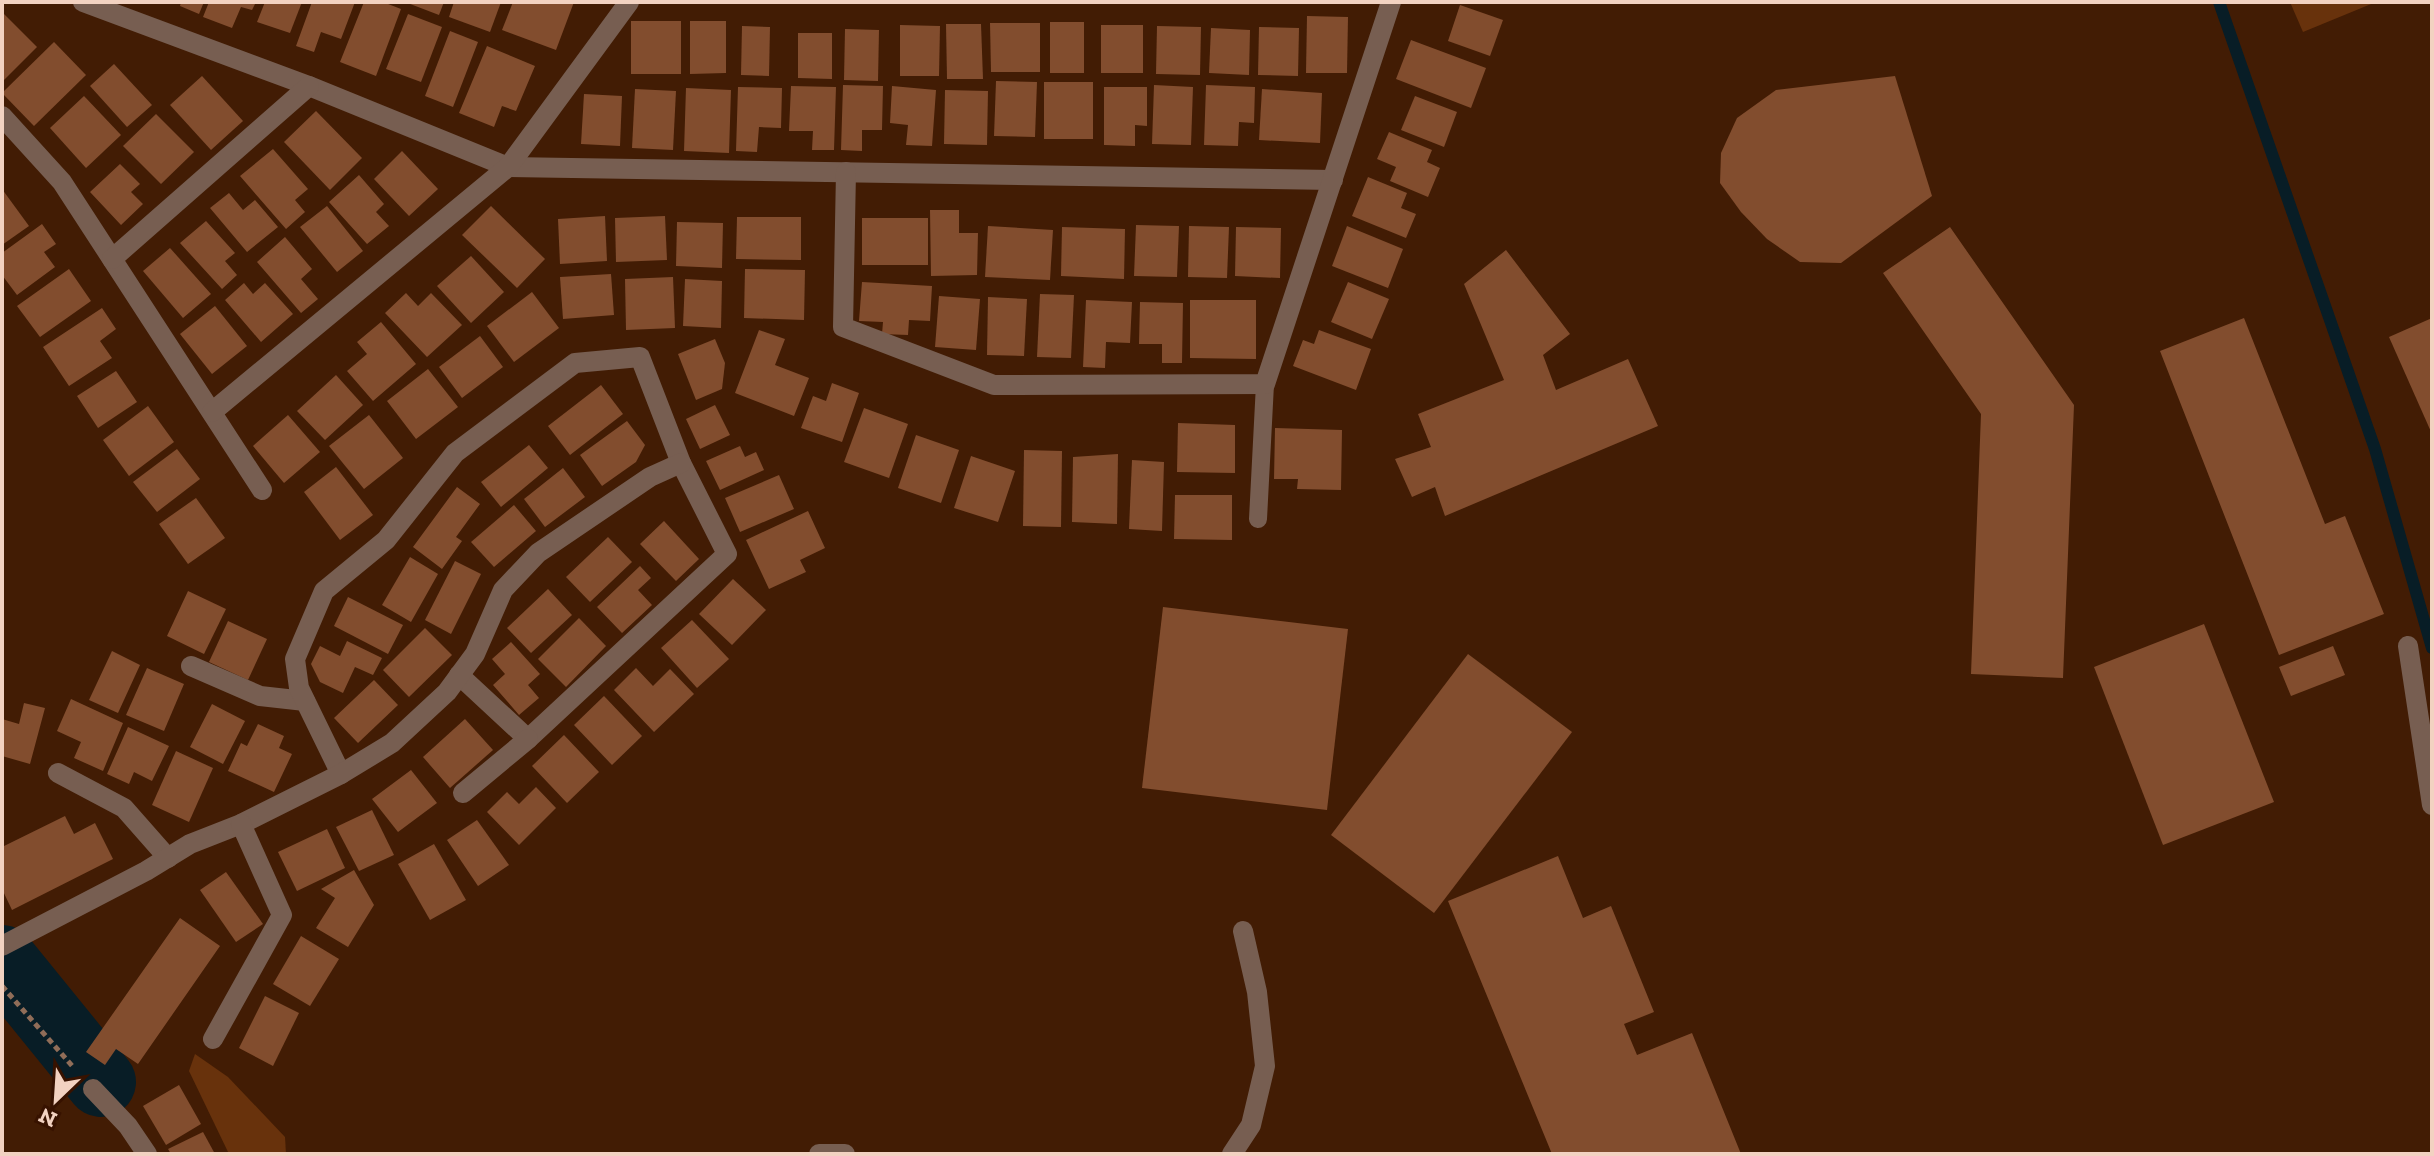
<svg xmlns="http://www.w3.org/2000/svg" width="2434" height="1156" viewBox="0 0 2434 1156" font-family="'Zilla Slab',serif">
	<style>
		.green { fill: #68320c }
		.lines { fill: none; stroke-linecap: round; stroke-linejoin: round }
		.stream { stroke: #081d26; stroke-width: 12 }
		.river { stroke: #081d26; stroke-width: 70 }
		.building { fill: #824d2e }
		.path { stroke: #906d58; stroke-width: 5; stroke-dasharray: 6 4; stroke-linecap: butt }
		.service { stroke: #775e51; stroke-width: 18 }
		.minor { stroke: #775e51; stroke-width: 20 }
	</style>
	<rect width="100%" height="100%" fill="#421c04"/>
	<g class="green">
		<polygon points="2290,2 2376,2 2303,32"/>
		<polygon points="195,1054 228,1077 285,1137 286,1154 229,1154 189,1071"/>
	</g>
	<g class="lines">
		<polyline class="stream" points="2219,2 2375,449 2432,648"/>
		<polyline class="river" points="2,960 101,1082"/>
	</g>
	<g class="building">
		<polygon points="181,2 204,2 199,14 180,6"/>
		<polygon points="209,2 256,2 252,10 241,7 232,28 203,17"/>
		<polygon points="265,2 302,2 290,33 257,22"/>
		<polygon points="312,2 355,2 341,39 321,32 314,52 296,46"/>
		<polygon points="364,2 383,2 401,9 376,76 340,62"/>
		<polygon points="405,2 444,2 439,15"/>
		<polygon points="454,2 501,2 490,32 449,17"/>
		<polygon points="513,2 574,2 556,50 502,30"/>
		<polygon points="1460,5 1503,20 1490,56 1448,41"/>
		<polygon points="2,12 37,47 2,82"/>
		<polygon points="408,14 442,27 421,82 386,69"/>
		<polygon points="1307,16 1348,17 1347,73 1306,73"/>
		<rect x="631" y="21" width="50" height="53"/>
		<polygon points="690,21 726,21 726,73 690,74"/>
		<rect x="1050" y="22" width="34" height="51"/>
		<polygon points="990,23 1040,23 1040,72 991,72"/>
		<polygon points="946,24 981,24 983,79 947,79"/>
		<polygon points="900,25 940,26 939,76 900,76"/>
		<rect x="1101" y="25" width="42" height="48"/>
		<polygon points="742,26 770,27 769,76 741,75"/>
		<polygon points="1157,26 1201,27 1200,75 1156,74"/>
		<polygon points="1259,27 1299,28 1298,76 1258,75"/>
		<polygon points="1211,28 1250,30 1249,75 1209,73"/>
		<polygon points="845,29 879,30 878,81 844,80"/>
		<polygon points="450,31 478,42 453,107 425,96"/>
		<polygon points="798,33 832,33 832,79 798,78"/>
		<polygon points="1411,40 1486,68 1471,108 1396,79"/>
		<polygon points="54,42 86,75 34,126 2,93"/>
		<polygon points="487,46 535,66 516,111 502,106 494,127 459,113"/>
		<polygon points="114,64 152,105 127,127 90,86"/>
		<polygon points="202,76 243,121 211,150 170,105"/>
		<polygon points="1895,76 1932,196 1841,263 1800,262 1767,239 1741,212 1720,183 1721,153 1737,118 1776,90"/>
		<polygon points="996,81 1037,82 1035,137 994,136"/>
		<rect x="1044" y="82" width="49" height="57"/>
		<polygon points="843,85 883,86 882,130 862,130 862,151 841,150"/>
		<polygon points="1154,85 1193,87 1191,145 1152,144"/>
		<polygon points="1206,85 1255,87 1254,123 1239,122 1238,146 1204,145"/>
		<polygon points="791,86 836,87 834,150 812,150 813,131 789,131"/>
		<polygon points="892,86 936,90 932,146 906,145 908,125 890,123"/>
		<polygon points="738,87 782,88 781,128 759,127 757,152 736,151"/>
		<polygon points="1104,87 1147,87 1147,126 1135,125 1135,146 1104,145"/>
		<polygon points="686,88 731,90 729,153 684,151"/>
		<polygon points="635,89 676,91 673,150 632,148"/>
		<polygon points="1262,89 1322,93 1320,143 1259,140"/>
		<polygon points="945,90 988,91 987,145 944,144"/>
		<polygon points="584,94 622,96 620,146 581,144"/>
		<polygon points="84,96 121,135 86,168 50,128"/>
		<polygon points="1415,96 1457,112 1444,147 1401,130"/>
		<polygon points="316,111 362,158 330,190 284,142"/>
		<polygon points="156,114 194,152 161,184 123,146"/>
		<polygon points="1389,132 1432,150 1427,162 1440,168 1428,197 1390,181 1396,167 1377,159"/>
		<polygon points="273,149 308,189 295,200 305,212 286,229 240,176"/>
		<polygon points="402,151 438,189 409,216 374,179"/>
		<polygon points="120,164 140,184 131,192 143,204 121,225 90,192"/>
		<polygon points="359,175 384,204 376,212 389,226 367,244 329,202"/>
		<polygon points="1368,177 1407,193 1401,208 1416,214 1406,238 1352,216"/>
		<polygon points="2,189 29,226 2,245"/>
		<polygon points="229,193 243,210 255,200 278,227 247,252 210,208"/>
		<polygon points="327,206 363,251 337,272 300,227"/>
		<polygon points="491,206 545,259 517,288 462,235"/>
		<polygon points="930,210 959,210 959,233 978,233 977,275 931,276"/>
		<polygon points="605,216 607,261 560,264 558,219"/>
		<polygon points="665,216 667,260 616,262 615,218"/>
		<polygon points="737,217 801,217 801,260 736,259"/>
		<rect x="862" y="218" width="66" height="47"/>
		<polygon points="206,221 235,253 225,261 237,275 222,289 180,243"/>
		<polygon points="677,222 723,223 722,268 676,266"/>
		<polygon points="42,224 56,244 44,252 55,267 17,295 2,275 2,253"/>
		<polygon points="1136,225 1179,226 1177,277 1134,276"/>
		<polygon points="988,226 1053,230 1050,280 985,277"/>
		<polygon points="1189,226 1229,227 1227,278 1188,277"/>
		<polygon points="1347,226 1403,249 1388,288 1332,266"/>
		<polygon points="1062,227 1125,229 1124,279 1061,276"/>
		<polygon points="1236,227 1281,228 1280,278 1235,276"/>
		<polygon points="1950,227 2074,405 2063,678 1971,674 1981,414 1883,273"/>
		<polygon points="285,237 312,269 301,279 318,299 301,313 257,262"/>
		<polygon points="170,248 211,294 183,318 143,271"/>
		<polygon points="1506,250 1570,334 1543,355 1556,390 1628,359 1658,426 1445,516 1435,487 1412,497 1395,459 1431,447 1418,414 1504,380 1464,284"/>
		<polygon points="471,256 504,292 471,323 437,286"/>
		<polygon points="69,269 91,301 40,337 17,306"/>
		<polygon points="745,269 805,270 804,320 744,318"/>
		<polygon points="611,274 614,315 563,319 560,277"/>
		<polygon points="673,277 675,328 626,330 625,279"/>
		<polygon points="685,279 722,281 721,328 683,326"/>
		<polygon points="862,282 932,286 930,321 909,320 908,335 882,334 883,322 859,321"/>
		<polygon points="1348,282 1389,299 1372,339 1331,322"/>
		<polygon points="244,283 253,294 265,283 293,314 261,342 225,300"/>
		<polygon points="532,292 559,328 514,362 487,326"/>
		<polygon points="406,293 418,306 431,293 462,325 427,357 385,313"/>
		<polygon points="1040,294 1074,295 1071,358 1037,357"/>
		<polygon points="939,296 980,299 976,350 935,347"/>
		<polygon points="988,297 1027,299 1024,356 987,355"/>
		<polygon points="1086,300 1132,302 1130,343 1106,342 1105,368 1083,367"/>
		<polygon points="1190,300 1256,300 1256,359 1190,358"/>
		<polygon points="1140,302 1183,303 1182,363 1162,363 1162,344 1139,344"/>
		<polygon points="215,306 247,346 212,374 180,334"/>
		<polygon points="102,308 116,329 100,341 112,358 69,386 43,347"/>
		<polygon points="2244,318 2325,524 2345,516 2384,614 2279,655 2160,351"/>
		<polygon points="2432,318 2432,434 2389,337"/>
		<polygon points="381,322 416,364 373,401 347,371 367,354 357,342"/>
		<polygon points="759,330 785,339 775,365 809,378 794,416 735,393"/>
		<polygon points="1319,330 1371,349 1356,390 1293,366 1303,340 1314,344"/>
		<polygon points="480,336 503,367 462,398 439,367"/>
		<polygon points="715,339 725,363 722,389 696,400 678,354"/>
		<polygon points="428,369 458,407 416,439 387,401"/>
		<polygon points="116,371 137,402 98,428 77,396"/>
		<polygon points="336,375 363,405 325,440 297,411"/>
		<polygon points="832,383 859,393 842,442 801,428 813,396 826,401"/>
		<polygon points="601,385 623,414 570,455 548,426"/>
		<polygon points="715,405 730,435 700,449 686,419"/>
		<polygon points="148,406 174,442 129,476 103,440"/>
		<polygon points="864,408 908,424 889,478 844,462"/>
		<polygon points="288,415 320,452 284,483 253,446"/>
		<polygon points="369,415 403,458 364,489 329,446"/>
		<polygon points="627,421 645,445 636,462 602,486 580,455"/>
		<polygon points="1178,423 1235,425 1235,473 1177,472"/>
		<polygon points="1275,428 1342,430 1341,490 1297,489 1298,479 1274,479"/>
		<polygon points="916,435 959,450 941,503 898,488"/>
		<polygon points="529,445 548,468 501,507 481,482"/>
		<polygon points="740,446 745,457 756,452 764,470 720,490 706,461"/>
		<polygon points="177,449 200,479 157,512 133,482"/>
		<polygon points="1024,450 1062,451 1061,527 1023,526"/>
		<polygon points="1118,454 1117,524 1072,522 1073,457"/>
		<polygon points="971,456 1015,471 998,522 954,508"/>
		<polygon points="1132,460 1164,462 1162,531 1129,529"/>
		<polygon points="336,467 373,515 340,540 304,492"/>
		<polygon points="563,468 585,497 545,527 524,499"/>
		<polygon points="779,475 794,509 740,532 725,498"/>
		<polygon points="457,487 480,504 456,537 462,541 442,569 413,547"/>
		<polygon points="1175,495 1232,495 1232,540 1174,539"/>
		<polygon points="196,498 225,538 188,564 159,524"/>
		<polygon points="514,505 536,531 494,567 471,542"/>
		<polygon points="808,511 825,548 800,560 806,572 769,589 746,540"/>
		<polygon points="664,521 699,559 676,581 640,544"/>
		<polygon points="608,537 632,562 590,602 566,577"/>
		<polygon points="410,557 438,574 411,622 382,605"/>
		<polygon points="455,561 481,574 451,634 425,620"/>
		<polygon points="640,566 651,578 638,590 652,605 622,633 597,607"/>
		<polygon points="733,579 766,610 732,645 699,614"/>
		<polygon points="548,589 572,615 531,653 507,628"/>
		<polygon points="188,591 226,609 204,654 167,636"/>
		<polygon points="348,597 403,625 388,654 334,626"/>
		<polygon points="1163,607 1348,629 1327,810 1142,788"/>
		<polygon points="579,618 606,646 566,687 538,659"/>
		<polygon points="692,620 729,659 697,688 661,648"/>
		<polygon points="228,621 267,639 248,680 209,662"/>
		<polygon points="2204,624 2274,802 2163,845 2094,667"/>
		<polygon points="425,628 452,655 409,697 383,670"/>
		<polygon points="347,641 382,658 373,675 355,667 343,693 320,682 311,664 320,646 340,656"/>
		<polygon points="511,642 540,674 528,685 539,698 519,715 493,685 505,674 492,659"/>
		<polygon points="2333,646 2345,675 2291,696 2279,667"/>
		<polygon points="112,651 140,665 118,713 89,700"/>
		<polygon points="1468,654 1572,732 1434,913 1331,835"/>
		<polygon points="147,668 184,684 164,731 126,715"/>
		<polygon points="636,668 653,686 670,669 694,694 654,732 614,690"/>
		<polygon points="374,680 398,705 358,743 334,718"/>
		<polygon points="604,696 642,736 612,765 574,725"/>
		<polygon points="71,699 123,723 103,771 74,758 81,742 57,731"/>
		<polygon points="24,703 45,708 30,764 2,756 2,719 19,724"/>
		<polygon points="212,704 245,721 223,764 190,747"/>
		<polygon points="465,719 493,750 450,788 423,757"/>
		<polygon points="258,724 284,736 279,748 292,754 274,792 228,771 241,743 247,746"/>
		<polygon points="128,727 169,746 152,781 134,772 129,784 107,774"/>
		<polygon points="564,735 599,772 567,803 532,766"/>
		<polygon points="176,751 213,768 189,822 152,805"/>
		<polygon points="411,770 437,803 398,832 372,799"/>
		<polygon points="536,787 556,808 519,845 487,812 507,792 519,804"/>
		<polygon points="372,810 394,855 359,871 336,827"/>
		<polygon points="65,816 74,834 95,823 113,859 12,910 2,889 2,847"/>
		<polygon points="477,820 509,865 478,886 447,840"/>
		<polygon points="327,829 345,868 297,891 278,852"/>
		<polygon points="434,844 466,900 430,920 398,864"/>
		<polygon points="1558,856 1583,918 1611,906 1654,1012 1624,1024 1637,1055 1692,1033 1741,1154 1552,1154 1448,901"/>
		<polygon points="354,870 374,905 348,947 316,928 335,898 321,889"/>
		<polygon points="226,872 263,924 236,942 200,890"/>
		<polygon points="180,918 220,946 138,1064 116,1049 105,1065 86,1052"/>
		<polygon points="301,936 339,959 310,1006 273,984"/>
		<polygon points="265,996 299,1013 273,1066 239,1048"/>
		<polygon points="179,1085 201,1124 166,1145 143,1106"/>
		<polygon points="203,1132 215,1154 171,1154 168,1149"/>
	</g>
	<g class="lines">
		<polyline class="path" points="2,986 74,1068"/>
		<polyline class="service" points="1258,519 1265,384"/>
		<g class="minor">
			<polyline points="83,2 309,86 508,167 1333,180"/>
			<polyline points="2,116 62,182 262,490"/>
			<polyline points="846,172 843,327 994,385 1265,384 1391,2"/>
			<polyline points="112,259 309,86"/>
			<polyline points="212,412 508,167 629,2"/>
			<polyline points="2408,646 2432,805"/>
			<polyline points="191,666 260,696 305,701"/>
			<polyline points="58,773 124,808 168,858"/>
			<polyline points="341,774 299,688 295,659 324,591 386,540 455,453 575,363 640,357 681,463 727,554 528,739 459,675"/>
			<polyline points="463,793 528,739"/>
			<polyline points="2,946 146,871 190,844 241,824 341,774 392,743 447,692 475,654 503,590 538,553 650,477 681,463"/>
			<polyline points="213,1039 282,915 241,824"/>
			<polyline points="93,1089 128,1126 147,1154"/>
			<polyline points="819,1154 845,1154"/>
			<polyline points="1232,1154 1251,1125 1265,1066 1257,992 1243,931"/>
		</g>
	</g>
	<rect width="2434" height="1156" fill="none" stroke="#f2d2c1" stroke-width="8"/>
	<g transform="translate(56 1100) rotate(205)" stroke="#371200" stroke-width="6" paint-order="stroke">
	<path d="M0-6L14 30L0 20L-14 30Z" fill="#f2d2c1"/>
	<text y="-12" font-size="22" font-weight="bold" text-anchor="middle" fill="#f2d2c1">N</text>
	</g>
</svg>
